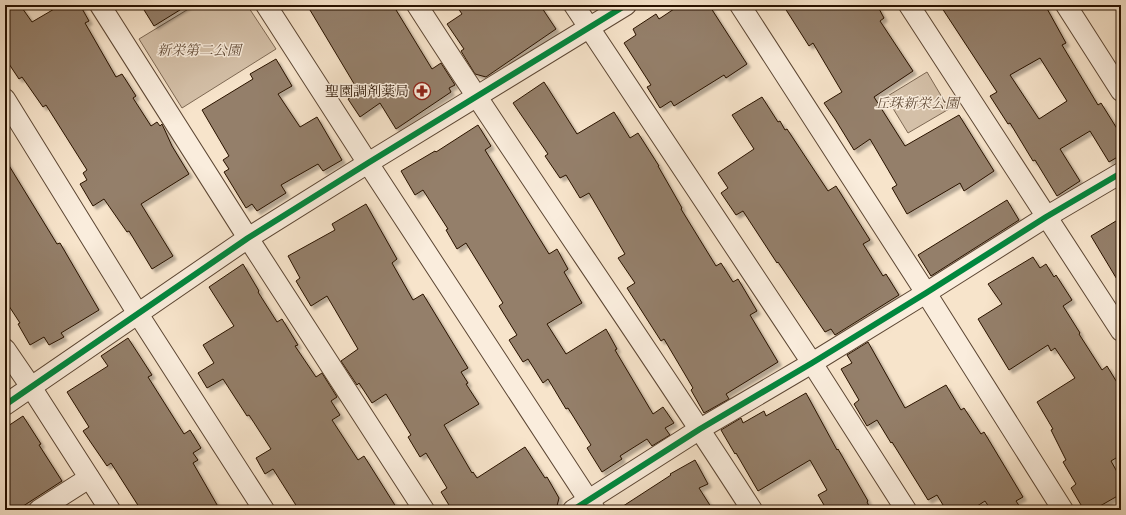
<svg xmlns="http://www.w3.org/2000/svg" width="1126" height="515" viewBox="0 0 1126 515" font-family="Vollkorn,'Noto Serif JP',serif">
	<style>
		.green { fill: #d4c0a8; stroke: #7e6954 }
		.building { fill: #947f6a; stroke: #291200; fill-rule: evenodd; filter: url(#shadow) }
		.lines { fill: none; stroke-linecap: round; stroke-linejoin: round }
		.street-casing { stroke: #5c4633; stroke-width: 22 }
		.street { stroke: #faeddd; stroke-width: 20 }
		.cycleway-casing { stroke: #faeddd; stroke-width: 8 }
		.cycleway { stroke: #00873e; stroke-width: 6 }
		.labels { text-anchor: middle; stroke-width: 3; stroke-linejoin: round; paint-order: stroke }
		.park-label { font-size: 14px; font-style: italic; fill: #654f3b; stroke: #faeddd }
		.poi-label { font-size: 14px; fill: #291200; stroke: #faeddd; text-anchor: end }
	</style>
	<defs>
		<filter id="shadow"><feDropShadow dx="3.5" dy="3.5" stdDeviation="1" flood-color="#0004"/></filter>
	</defs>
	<rect width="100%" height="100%" fill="#f7e4cb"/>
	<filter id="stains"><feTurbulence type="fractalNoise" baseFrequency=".005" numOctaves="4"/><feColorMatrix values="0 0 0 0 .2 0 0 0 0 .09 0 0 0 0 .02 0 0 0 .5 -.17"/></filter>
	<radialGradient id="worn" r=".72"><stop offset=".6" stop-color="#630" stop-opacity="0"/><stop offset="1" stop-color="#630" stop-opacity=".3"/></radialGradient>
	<g class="green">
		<polygon points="195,5 247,5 276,49 182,108 139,39"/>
		<polygon points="927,72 949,109 908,133 886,97"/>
	</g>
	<g class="building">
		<polygon points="5,5 20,5 32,22 61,5 80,5 89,21 85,23 116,77 122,74 136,96 133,98 151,126 157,122 160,126 162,124 172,146 189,174 141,204 173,256 152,269 129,231 127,232 104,199 93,206 80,184 87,180 83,173 87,170 46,105 43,107 22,77 19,79 5,58"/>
		<polygon points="141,5 188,5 154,26"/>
		<polygon points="307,5 393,5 432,69 441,63 455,85 449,88 451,92 396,129 380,103 360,117 348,99 359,92"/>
		<polygon points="456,5 540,5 556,29 486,77 475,74 461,51 464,49 447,24 462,14"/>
		<polygon points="680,5 709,5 747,64 726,78 724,75 674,106 671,101 660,108 647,87 651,85 624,43 636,35 633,29 656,14 659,19"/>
		<polygon points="783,5 877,5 884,18 880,21 913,71 874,97 905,146 959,115 994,171 964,191 960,183 907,214 892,188 897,185 870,139 854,150 835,119 824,103 842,92 813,43 809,46"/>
		<path d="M940 5H1045L1066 43 1062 45 1098 105 1101 103 1121 135V155L1109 162 1090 131 1060 149 1080 181 1057 196 1035 160 1033 161 1010 123 1008 124 990 96 997 92ZM1040 58 1067 101 1039 119 1010 75Z"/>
		<polygon points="276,59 292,86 278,94 300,127 317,117 342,160 323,171 318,164 281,185 286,193 257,211 252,204 246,208 224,172 229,169 223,160 229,156 202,110 253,79 250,74"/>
		<polygon points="544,82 577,134 614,112 630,138 638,133 659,166 658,166 682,208 681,209 716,266 721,263 733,282 738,279 757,311 750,315 778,362 726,394 729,399 704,413 691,390 693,388 664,339 661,341 627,288 635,283 618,258 625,254 589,193 580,198 566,175 560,178 545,156 548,154 513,103"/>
		<polygon points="762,97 778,122 780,121 785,130 787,129 828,191 836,186 870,240 863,244 883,276 886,274 899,295 835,335 831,329 825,332 778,262 777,263 743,211 736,215 721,193 728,188 718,173 754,149 732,115"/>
		<polygon points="478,125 491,146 485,150 549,254 557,249 568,269 564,272 582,303 547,324 566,354 606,329 617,349 615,350 653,414 663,407 674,423 665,428 670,435 652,446 647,439 620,456 622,459 602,472 587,448 591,445 568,408 566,409 548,379 543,383 528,359 523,362 509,340 517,335 499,306 503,303 466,243 457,249 446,230 448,229 423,190 415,195 401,171 435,151 436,152"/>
		<polygon points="5,159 57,244 60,243 99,310 61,333 64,337 49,345 44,337 30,345 18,324 20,323 5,300"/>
		<polygon points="1007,200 1019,220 931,276 918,255"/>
		<polygon points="366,204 397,259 392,263 413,300 423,294 468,368 461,372 468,383 466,384 479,404 444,425 472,473 473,472 477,478 525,447 545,478 547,477 559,498 557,506 550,510 452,510 441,492 447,488 426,453 420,457 408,437 411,435 386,394 372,403 359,383 357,385 341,361 358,349 327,296 311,306 296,281 300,278 288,256 335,230 332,224"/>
		<polygon points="1121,218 1121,286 1091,236"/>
		<polygon points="1033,257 1040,268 1046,264 1054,277 1056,275 1072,300 1063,306 1080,333 1079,334 1102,370 1107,366 1121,389 1121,455 1111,461 1121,479 1121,494 1093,510 1084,510 1071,488 1076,484 1063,462 1066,460 1051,430 1053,429 1037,402 1075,378 1055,348 1051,351 1048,345 1009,370 978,319 1002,304 988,284"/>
		<polygon points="243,264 259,291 258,292 277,322 282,319 298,345 295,346 316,377 322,373 337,397 331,401 340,415 332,420 358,460 364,456 398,510 299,510 273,469 265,474 256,458 271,449 249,415 247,416 223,379 207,388 198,373 214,363 203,345 234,326 209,287"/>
		<polygon points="128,338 152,375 148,377 184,434 190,430 201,448 193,453 198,460 193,463 220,510 141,510 111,463 107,466 83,431 89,427 67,392 108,366 101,356"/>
		<polygon points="868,342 905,408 946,385 961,410 964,408 981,434 984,432 1023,497 1016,501 1022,510 991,510 985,501 971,510 946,510 937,495 928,500 892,442 891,443 877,420 867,426 854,404 859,400 841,369 852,363 847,355"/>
		<polygon points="806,393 837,450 838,449 868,501 867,502 871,510 827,510 818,495 827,490 810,460 758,491 736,453 735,454 721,430 741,418 743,423 764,411 766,416"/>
		<polygon points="23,416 41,444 39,445 62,481 17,510 5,510 5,428"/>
		<polygon points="695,460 708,484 699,488 713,510 617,510 671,475 670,474"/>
	</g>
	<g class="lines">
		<g class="street-casing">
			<g id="street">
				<polyline points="100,5 248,238 424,510"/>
				<polyline points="266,5 362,154 595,510"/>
				<path d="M417 5C526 175 643 340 752 510"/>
				<polyline points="574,5 812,363 906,510"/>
				<polyline points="740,5 926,293 1063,510"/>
				<polyline points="909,5 1121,331"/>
				<polyline points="1066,5 1121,91"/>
				<polyline points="5,99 138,314 264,510"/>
				<polyline points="5,349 31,387 110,510"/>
				<polyline points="5,405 248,238 368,163 626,5"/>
				<polyline points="39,510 89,478"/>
				<polyline points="573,510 700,429 812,363 926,293 1046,217 1121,173"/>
			</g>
		</g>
		<use href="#street" class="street"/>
		<g class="cycleway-casing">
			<g id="cycleway">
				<polyline points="5,405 248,238 368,163 626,5"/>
				<polyline points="573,510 700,429 812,363 926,293 1046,217 1121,173"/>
			</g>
		</g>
		<use href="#cycleway" class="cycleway"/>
	</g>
	<defs>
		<g id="pharmacy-ring" transform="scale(0.9)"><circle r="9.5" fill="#faeddd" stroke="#8f2418" stroke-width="1.5"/><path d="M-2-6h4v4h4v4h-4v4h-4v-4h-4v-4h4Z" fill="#8f2418"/></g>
	</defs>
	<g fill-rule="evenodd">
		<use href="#pharmacy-ring" x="422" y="91"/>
	</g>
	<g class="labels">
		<g class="park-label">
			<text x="199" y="55">新栄第二公園</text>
			<text x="917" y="108">丘珠新栄公園</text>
		</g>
		<g class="poi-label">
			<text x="409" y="96">聖園調剤薬局</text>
		</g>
	</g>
	<rect width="1126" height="515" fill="none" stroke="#f7e4cb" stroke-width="20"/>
	<rect x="6" y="6" width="1114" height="503" fill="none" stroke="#291200" stroke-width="2"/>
	<rect x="10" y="10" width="1106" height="495" fill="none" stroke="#291200"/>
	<rect width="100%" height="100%" filter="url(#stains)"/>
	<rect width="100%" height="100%" fill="url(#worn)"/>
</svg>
